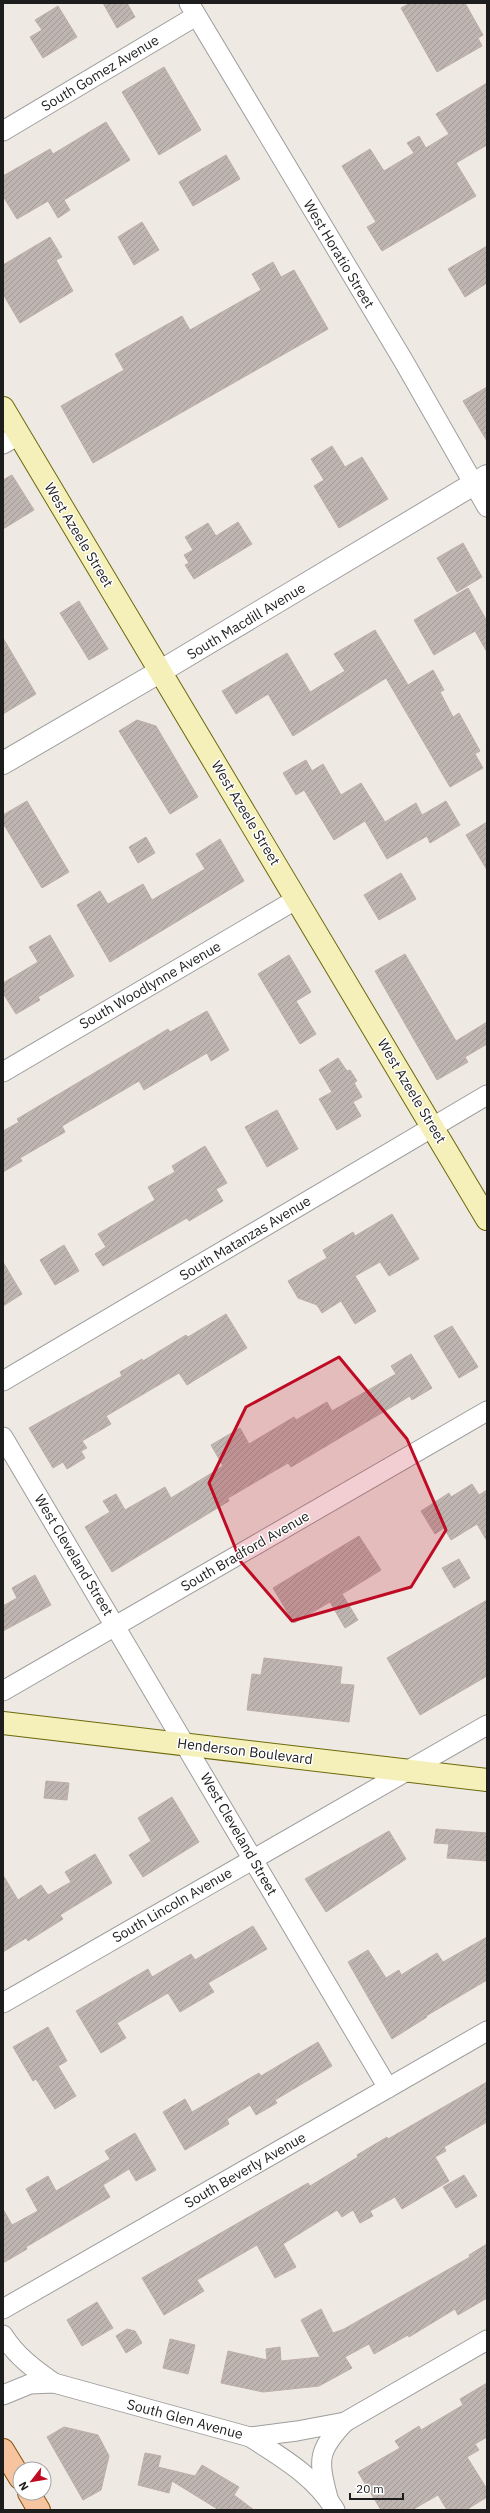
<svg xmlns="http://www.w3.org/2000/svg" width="490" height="2513" viewBox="0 0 490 2513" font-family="'IBM Plex Sans',sans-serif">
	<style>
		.building { fill: url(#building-hatch); stroke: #beaea7 }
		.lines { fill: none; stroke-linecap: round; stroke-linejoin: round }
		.minor-casing { stroke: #9e9e9e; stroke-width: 21 }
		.tertiary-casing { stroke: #9e9e9e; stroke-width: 24 }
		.secondary-casing { stroke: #6d6a0b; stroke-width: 24 }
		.primary-casing { stroke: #8e4f08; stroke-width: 24 }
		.minor { stroke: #fff; stroke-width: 19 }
		.tertiary { stroke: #fff; stroke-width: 22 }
		.secondary { stroke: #f5f0ba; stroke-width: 22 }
		.primary { stroke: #f6c5a0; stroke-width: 22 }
		.marked { fill: #bf0b24; fill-opacity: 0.2; stroke: #bf0b24; stroke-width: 3; stroke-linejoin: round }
		.labels { text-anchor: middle; stroke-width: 3; stroke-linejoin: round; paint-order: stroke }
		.street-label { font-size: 14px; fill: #1d1d1d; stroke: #fff }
	</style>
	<defs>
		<pattern id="building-hatch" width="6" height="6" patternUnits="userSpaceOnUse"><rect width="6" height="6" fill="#beb4b0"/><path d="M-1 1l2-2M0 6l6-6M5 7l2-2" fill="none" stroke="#a39a97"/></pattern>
	</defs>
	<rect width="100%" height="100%" fill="#eee9e3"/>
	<g class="building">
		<polygon points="103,3 127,3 135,17 117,28"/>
		<polygon points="410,3 465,3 483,35 478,38 482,46 437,72 401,8"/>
		<polygon points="58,6 77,37 43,58 30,37 42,30 35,20"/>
		<polygon points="164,67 201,130 159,155 122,92"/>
		<polygon points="487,83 487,145 456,163 476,196 382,251 367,227 376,222 342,166 370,149 384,171 414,153 407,143 419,136 426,148 449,134 436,114"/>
		<polygon points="106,122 130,160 64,200 70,210 58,218 48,201 17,219 3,196 3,176 50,149 53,154"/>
		<polygon points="226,155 240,179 193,206 179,182"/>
		<polygon points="142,222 159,250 134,265 118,237"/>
		<polygon points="50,237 62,257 56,260 73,291 20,323 3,294 3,265"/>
		<polygon points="487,246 487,283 465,297 448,269"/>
		<polygon points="273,262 281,277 294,270 328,329 93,463 61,406 124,370 115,354 182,316 190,330 261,290 252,274"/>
		<polygon points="487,387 487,441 463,401"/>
		<polygon points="332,446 345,467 362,457 388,499 339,528 314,486 324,480 311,459"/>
		<polygon points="12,475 34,510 3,529 3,480"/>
		<polygon points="238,522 252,544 194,579 185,565 189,563 184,555 193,550 185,537 208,523 216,536"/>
		<polygon points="463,543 482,577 457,592 437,558"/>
		<polygon points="468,588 487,621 487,652 475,631 434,655 414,620"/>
		<polygon points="79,601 108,649 89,660 60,613"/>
		<polygon points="375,630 408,685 433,670 444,690 440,692 453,717 459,713 480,751 475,754 483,768 450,787 386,678 293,736 268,694 236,714 222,691 287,653 310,692 345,671 334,654"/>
		<polygon points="3,638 36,694 3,714"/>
		<polygon points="137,720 156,726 198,797 170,814 119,731"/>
		<polygon points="306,760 312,771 323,764 341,795 361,783 385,822 416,803 422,815 446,801 460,825 430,843 427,836 387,859 365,821 334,840 304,790 296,795 283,773"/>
		<polygon points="27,801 69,872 42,888 3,823 3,815"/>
		<polygon points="487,822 487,870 466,835"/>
		<polygon points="146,837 155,853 138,863 129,847"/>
		<polygon points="220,839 244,881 110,962 77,905 100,891 108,904 143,884 152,900 205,869 196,854"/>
		<polygon points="401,873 416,899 379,920 364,895"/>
		<polygon points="50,935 74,976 38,997 40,1000 16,1014 3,993 3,983 38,962 29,947"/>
		<polygon points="405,954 456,1041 487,1022 487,1044 465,1057 468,1062 437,1080 375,971"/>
		<polygon points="289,955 311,992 296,1001 316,1034 300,1044 258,974"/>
		<polygon points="207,1011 229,1050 211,1061 207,1053 144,1090 139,1081 62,1126 65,1132 20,1158 22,1161 3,1172 3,1131 19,1122 17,1119 168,1029 170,1032"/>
		<polygon points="338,1058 347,1071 350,1070 357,1081 354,1083 362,1097 353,1102 361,1116 337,1130 319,1099 332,1092 319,1070"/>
		<polygon points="277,1110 298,1149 267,1167 245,1127"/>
		<polygon points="205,1146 227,1183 216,1189 223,1201 189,1221 187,1218 103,1266 95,1254 106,1247 98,1234 155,1200 148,1187 175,1172 172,1166"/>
		<polygon points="392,1214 419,1259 389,1276 380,1262 355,1276 376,1311 355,1324 341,1301 322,1313 317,1305 298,1298 288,1281 327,1258 323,1250 353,1232 355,1236"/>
		<polygon points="64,1245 79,1271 55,1285 40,1260"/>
		<polygon points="3,1262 22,1294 3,1306"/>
		<polygon points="226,1314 247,1348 187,1385 179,1373 106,1416 111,1424 82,1441 87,1448 81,1451 85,1458 67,1469 63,1462 53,1468 29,1428 122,1376 120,1372 142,1359 143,1361 186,1335 188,1337"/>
		<polygon points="452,1326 478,1367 459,1378 434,1336"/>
		<polygon points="411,1354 432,1388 412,1400 410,1396 291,1467 288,1463 228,1498 229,1501 112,1572 85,1527 110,1512 103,1501 116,1494 125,1510 165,1487 171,1498 223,1466 211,1445 240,1428 249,1444 294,1417 296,1420 327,1402 332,1411 396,1374 391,1366"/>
		<polygon points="472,1484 479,1495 487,1490 487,1541 477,1524 451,1540 444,1528 435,1534 421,1511 449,1493 451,1497"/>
		<polygon points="359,1536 381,1570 342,1594 358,1620 345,1628 330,1602 294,1623 273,1588"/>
		<polygon points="459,1559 470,1578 454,1588 442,1568"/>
		<polygon points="35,1575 51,1605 3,1631 3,1606 17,1598 12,1588"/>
		<polygon points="487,1600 487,1676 420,1715 387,1658"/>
		<polygon points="264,1658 342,1667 340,1684 354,1685 349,1722 247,1710 252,1674 261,1675"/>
		<polygon points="46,1781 69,1783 67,1800 44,1798"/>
		<polygon points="172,1797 199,1842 143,1877 129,1855 151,1841 138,1818"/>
		<polygon points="436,1829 487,1833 487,1861 447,1858 449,1844 434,1843"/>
		<polygon points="389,1831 406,1859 326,1912 305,1879"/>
		<polygon points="95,1854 112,1883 60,1915 63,1919 28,1941 26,1938 3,1952 3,1875 18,1900 41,1885 48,1895 71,1882 65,1872"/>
		<polygon points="253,1926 267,1949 208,1983 214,1992 180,2012 168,1993 117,2023 126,2038 101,2053 76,2011 148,1969 152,1977 191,1954 195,1960"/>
		<polygon points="487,1937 487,1980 426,2016 427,2017 392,2039 348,1962 368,1950 386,1978 399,1970 401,1975 437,1953 443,1962"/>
		<polygon points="48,2027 67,2061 58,2066 76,2096 55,2109 36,2079 33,2081 13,2047"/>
		<polygon points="318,2042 332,2066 275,2100 277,2103 256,2115 250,2105 227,2119 229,2124 185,2150 163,2112 185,2099 192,2112 259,2073 261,2076"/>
		<polygon points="487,2082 487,2122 444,2147 446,2151 435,2157 449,2181 402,2209 395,2197 370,2211 373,2216 360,2223 353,2210 342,2217 337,2210 283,2244 296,2267 275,2278 257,2245 197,2280 204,2291 164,2315 142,2278 308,2183 310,2186 358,2157 357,2155 387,2137 388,2139"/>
		<polygon points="135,2133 156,2170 136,2181 129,2169 103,2185 110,2197 26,2247 27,2249 3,2263 3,2209 12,2225 38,2211 26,2189 48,2176 56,2191 110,2159 105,2151"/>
		<polygon points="464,2175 477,2196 456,2208 443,2187"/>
		<polygon points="487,2244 487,2298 458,2315 455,2309 409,2337 408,2335 374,2354 369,2344 345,2357 352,2368 319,2386 263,2392 221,2383 228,2351 267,2360 266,2349 280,2347 281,2361 320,2357 301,2320 321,2309 333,2333 344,2329 470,2257 469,2255"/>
		<polygon points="97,2302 113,2328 82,2346 67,2320"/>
		<polygon points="127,2329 135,2331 142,2343 126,2353 116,2336"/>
		<polygon points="170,2339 195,2345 188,2374 163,2368"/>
		<polygon points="487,2383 487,2437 475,2444 479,2450 467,2457 487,2489 487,2497 466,2510 447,2510 438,2495 412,2510 381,2510 358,2472 400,2448 395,2441 419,2426 421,2430 463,2405 460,2399"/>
		<polygon points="64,2427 98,2435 109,2456 101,2490 83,2500 47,2437"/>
		<polygon points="145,2453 161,2456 158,2467 195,2476 202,2465 239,2487 234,2495 254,2510 219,2510 172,2481 169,2493 138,2485"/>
	</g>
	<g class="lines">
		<g class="minor-casing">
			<g id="minor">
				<polyline points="189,3 403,360 487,507"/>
				<polyline points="3,131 196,16"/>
				<polyline points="3,444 19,435"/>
				<polyline points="3,1072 297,899"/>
				<polyline points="3,1381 487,1095"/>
				<polyline points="3,1437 388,2088"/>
				<polyline points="3,1691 487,1411"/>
				<polyline points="3,2003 487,1725"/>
				<polyline points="3,2309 487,2031"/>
				<path d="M3 2335C16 2356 34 2369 54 2383"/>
				<polyline points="3,2395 30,2384 54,2383 250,2437 297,2431 345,2422 487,2340"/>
				<path d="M250 2437C281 2457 316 2477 335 2510"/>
				<path d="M328 2498C318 2460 317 2451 345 2422"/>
			</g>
		</g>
		<g class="tertiary-casing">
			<polyline id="tertiary" points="3,763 161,671 487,476"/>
		</g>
		<g class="secondary-casing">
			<g id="secondary">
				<polyline points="3,408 487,1219"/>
				<polyline points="3,1723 487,1780"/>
			</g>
		</g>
		<g class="primary-casing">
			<g id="primary">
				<polyline points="3,2450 20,2478"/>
				<polyline points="29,2493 39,2510"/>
			</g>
		</g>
		<use href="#minor" class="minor"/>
		<use href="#tertiary" class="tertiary"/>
		<use href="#secondary" class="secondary"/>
		<use href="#primary" class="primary"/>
	</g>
	<path class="marked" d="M339 1357 407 1439 446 1530 411 1587 292 1621 241 1562 209 1483 246 1407Z"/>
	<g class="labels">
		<g class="street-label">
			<text transform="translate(100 73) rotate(-31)" y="5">South Gomez Avenue</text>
			<text transform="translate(339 254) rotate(59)" y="5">West Horatio Street</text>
			<text transform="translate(79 535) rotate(59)" y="5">West Azeele Street</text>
			<text transform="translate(246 621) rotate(-31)" y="5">South Macdill Avenue</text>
			<text transform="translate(246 813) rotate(59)" y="5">West Azeele Street</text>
			<text transform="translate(150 985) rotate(-30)" y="5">South Woodlynne Avenue</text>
			<text transform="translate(412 1091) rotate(59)" y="5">West Azeele Street</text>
			<text transform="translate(245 1238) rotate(-31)" y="5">South Matanzas Avenue</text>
			<text transform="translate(245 1551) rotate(-30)" y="5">South Bradford Avenue</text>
			<text transform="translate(74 1555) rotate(59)" y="5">West Cleveland Street</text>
			<text transform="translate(245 1751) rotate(7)" y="5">Henderson Boulevard</text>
			<text transform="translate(239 1834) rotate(60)" y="5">West Cleveland Street</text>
			<text transform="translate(172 1905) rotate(-30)" y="5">South Lincoln Avenue</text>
			<text transform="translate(245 2170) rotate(-30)" y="5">South Beverly Avenue</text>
			<text transform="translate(185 2419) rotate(15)" y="5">South Glen Avenue</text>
		</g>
	</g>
	<rect width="490" height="2513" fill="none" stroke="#1d1d1d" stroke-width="8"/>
	<g transform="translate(32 2481) rotate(239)"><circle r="19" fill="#ffffff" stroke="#a5a5a5"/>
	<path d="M0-3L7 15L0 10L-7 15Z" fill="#bf0b24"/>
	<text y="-6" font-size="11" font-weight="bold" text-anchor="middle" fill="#1d1d1d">N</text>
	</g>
	<path d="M350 2493v6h53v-6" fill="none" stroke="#1d1d1d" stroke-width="2"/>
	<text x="356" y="2493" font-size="12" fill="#1d1d1d" stroke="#ffffff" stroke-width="3" paint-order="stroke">20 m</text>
</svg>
